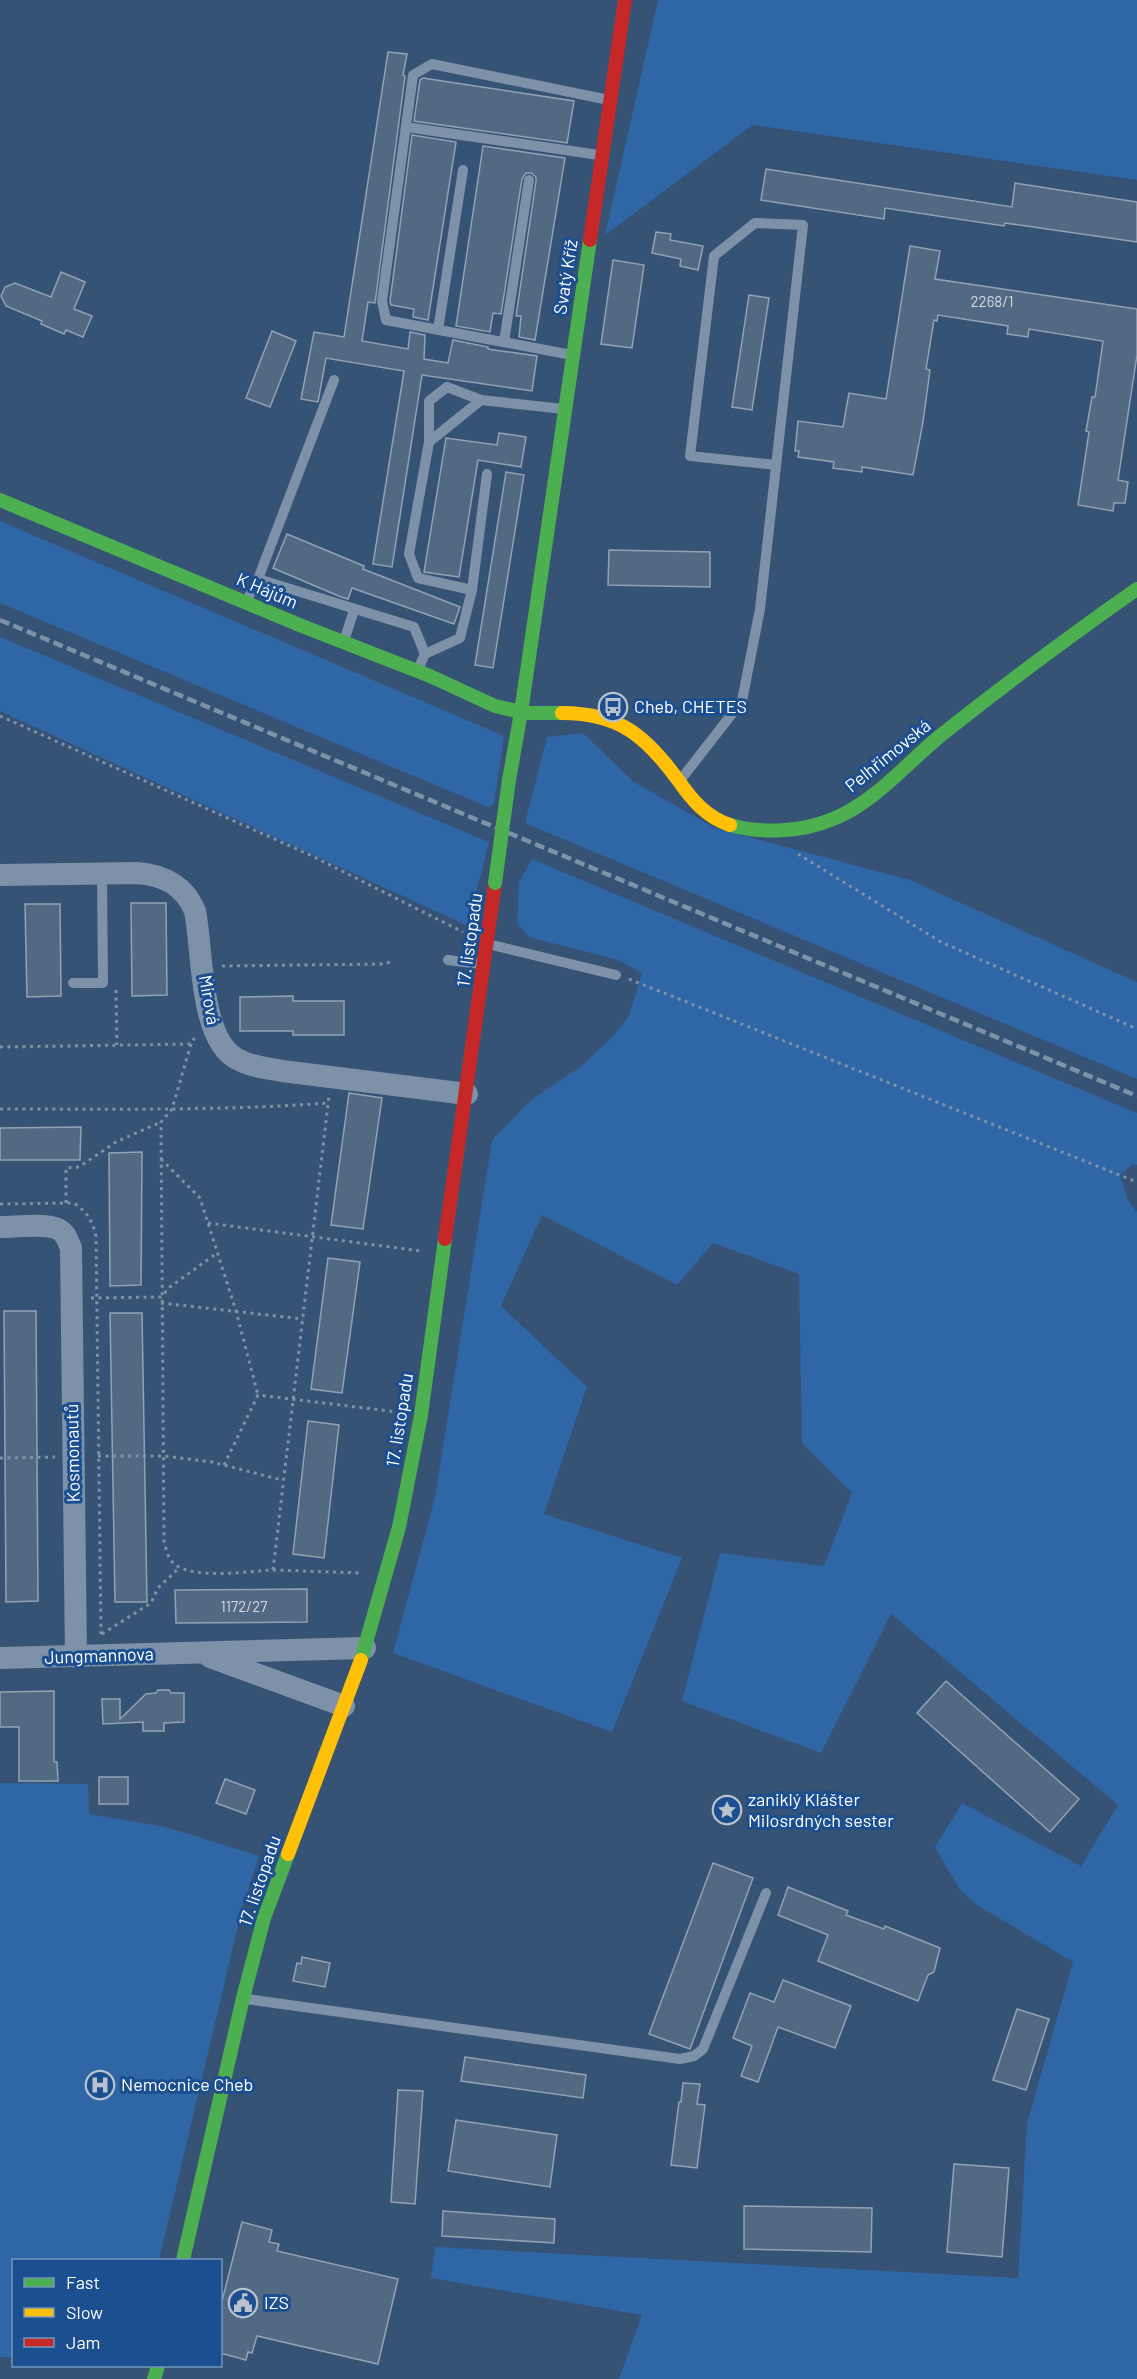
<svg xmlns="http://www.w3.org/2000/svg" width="1137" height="2379" viewBox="0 0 1137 2379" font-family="Barlow,sans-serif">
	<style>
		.green { fill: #2f66a5 }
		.building { fill: #526984; stroke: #92a2b6; stroke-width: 1.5 }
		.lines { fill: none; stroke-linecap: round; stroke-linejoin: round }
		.path { stroke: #7d92a8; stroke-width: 3; stroke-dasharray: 3 4.5; stroke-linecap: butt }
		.lane { stroke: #7d92a8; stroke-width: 10 }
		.street { stroke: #7d92a8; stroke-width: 22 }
		.fast { stroke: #4caf50; stroke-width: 14 }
		.slow { stroke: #ffc107; stroke-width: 14 }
		.jam { stroke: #c62828; stroke-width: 14 }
		.rail { stroke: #7e92a7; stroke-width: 4.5; stroke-dasharray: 10 4.5; stroke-linecap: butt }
		.fast-bridge { stroke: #4caf50; stroke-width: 14 }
		.labels { text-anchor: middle; stroke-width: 6; stroke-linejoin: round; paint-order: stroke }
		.number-label { font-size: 15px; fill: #d4dae0 }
		.street-label { font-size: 18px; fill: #fff; stroke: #1b4f8f }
		.poi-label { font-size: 18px; fill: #fff; stroke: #1b4f8f; text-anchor: start }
	</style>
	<rect width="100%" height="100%" fill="#365274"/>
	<g class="green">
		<polygon points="658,0 1137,0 1137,180 753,125 605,235"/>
		<polygon points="0,521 504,736 494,804 488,807 0,603"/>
		<polygon points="0,637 489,842 468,926 0,711"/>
		<polygon points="583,733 634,782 715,828 910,880 1137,982 1137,1079 525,823 547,737"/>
		<polygon points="532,859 1137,1113 1137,1165 1133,1164 1120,1175 1128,1200 1137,1212 1137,2379 619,2379 642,2315 431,2278 435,2247 1018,2278 1027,2123 1073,1962 977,1905 960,1890 935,1847 962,1803 1081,1866 1118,1805 891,1614 821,1753 682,1701 720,1553 824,1566 852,1493 802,1443 799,1274 713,1243 677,1285 542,1215 501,1306 587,1387 544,1514 682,1558 612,1732 393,1653 435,1497 492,1140 531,1100 583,1065 614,1035 629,1016 642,973 618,960 529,937 517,923 519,882"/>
		<polygon points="0,1783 88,1784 89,1814 166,1827 259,1856 242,1909 159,2260 14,2260 13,2357 0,2357"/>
	</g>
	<g class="building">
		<polygon points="388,52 407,54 403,75 405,76 375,303 368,302 362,341 408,349 410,332 425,335 424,359 448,363 453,340 488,347 488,349 537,356 532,391 422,375 392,567 373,564 404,371 326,358 318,402 301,399 314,332 344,337"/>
		<polygon points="423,78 574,101 567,143 414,121 420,80"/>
		<polygon points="412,135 456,142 428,320 413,317 414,309 391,305 390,301"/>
		<polygon points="483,146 565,158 535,340 519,337 521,316 516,316 536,181 536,177 531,173 526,173 522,179 501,314 493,313 490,332 456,326"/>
		<polygon points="766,169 1012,207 1015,183 1137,202 1137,242 1005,223 1004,226 885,208 884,219 761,200"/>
		<polygon points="656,232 671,234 670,240 703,246 698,270 680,266 681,259 652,253"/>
		<polygon points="910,246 940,251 935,279 1137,309 1137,355 1118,480 1128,482 1125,503 1114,503 1113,511 1078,505 1089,432 1086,431 1092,397 1095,397 1103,341 1029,329 1028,337 1007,334 1008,326 938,315 937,321 934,320 926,369 930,370 923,422 913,475 862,467 862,472 833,468 834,462 798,457 799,451 795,451 798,421 843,427 849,393 886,399"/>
		<polygon points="613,260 644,265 632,348 601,344"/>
		<polygon points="61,272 85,282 74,309 92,316 83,337 66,330 64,334 41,324 42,321 6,306 1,296 5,287 15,283 51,297"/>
		<polygon points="749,295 769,298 752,410 732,407"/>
		<polygon points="272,331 296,341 270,407 246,398"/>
		<polygon points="499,433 526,437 521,467 478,460 459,577 424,572 446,438 497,445"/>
		<polygon points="506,472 524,475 493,668 475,665"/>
		<polygon points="287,534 364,566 363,569 460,607 454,624 352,588 348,599 341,597 273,568"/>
		<polygon points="609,550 710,552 710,587 608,585"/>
		<polygon points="131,903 166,903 167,995 132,996"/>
		<polygon points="25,904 60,904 61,996 27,997"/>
		<polygon points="293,996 293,1001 344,1001 344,1035 293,1035 293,1031 240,1031 240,997"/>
		<polygon points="349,1093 382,1098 363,1229 331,1225"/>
		<polygon points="81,1127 80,1160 0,1160 0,1128"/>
		<polygon points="142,1152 141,1285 110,1286 109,1153"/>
		<polygon points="328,1258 360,1262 342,1393 311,1389"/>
		<polygon points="4,1311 36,1311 38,1601 6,1602"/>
		<polygon points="110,1313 142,1313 147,1602 115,1602"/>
		<polygon points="308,1421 339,1425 324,1558 293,1554"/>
		<polygon points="307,1589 307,1622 176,1623 175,1590"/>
		<polygon points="946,1681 1079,1799 1050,1832 917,1713"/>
		<polygon points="158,1690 169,1690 171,1693 184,1693 184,1722 164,1723 164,1731 143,1731 143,1722 103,1724 102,1699 120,1699 120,1719 146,1694 156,1693"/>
		<polygon points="54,1691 54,1762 57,1762 58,1781 19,1781 19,1727 0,1727 0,1692"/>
		<rect x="99" y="1777" width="29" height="27"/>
		<polygon points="225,1779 255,1790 246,1814 216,1803"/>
		<polygon points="713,1863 753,1878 690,2049 649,2034"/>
		<polygon points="788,1887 848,1911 846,1915 884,1929 885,1926 940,1948 934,1972 928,1975 918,2001 818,1961 828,1935 778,1915"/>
		<polygon points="302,1957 330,1963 325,1987 293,1981 297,1963 301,1964"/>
		<polygon points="783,1980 851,2006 835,2048 778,2027 758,2082 741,2076 752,2046 733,2038 750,1993 774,2002"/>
		<polygon points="1017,2009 1049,2019 1026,2090 993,2080"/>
		<polygon points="465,2057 586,2075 583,2098 461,2081"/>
		<polygon points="683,2083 700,2084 697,2104 705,2105 697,2168 671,2165 679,2102 681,2102"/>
		<polygon points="398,2090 423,2091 415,2204 391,2202"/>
		<polygon points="456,2120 557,2135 550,2187 448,2171"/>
		<polygon points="954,2164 1009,2168 1002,2257 947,2252"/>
		<polygon points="744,2206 872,2208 871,2252 744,2249"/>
		<polygon points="443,2211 555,2219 554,2243 442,2236"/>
		<polygon points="242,2222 272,2230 269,2242 279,2244 277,2251 398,2279 378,2364 257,2336 252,2353 248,2352 246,2360 220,2353 220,2309"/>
	</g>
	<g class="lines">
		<g class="path">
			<polyline points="0,716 310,855 463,932"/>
			<polyline points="798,854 941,942 1137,1029"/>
			<polyline points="222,966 383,964 391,962"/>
			<polyline points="629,979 1137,1182"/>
			<polyline points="116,990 117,1045"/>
			<path d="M191 1044 172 1109 161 1122 164 1542C166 1547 167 1555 170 1559 184 1582 248 1571 273 1570L329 1096"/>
			<polyline points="0,1047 191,1044 195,1037"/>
			<path d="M0 1109C109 1109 219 1111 328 1103"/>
			<polyline points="161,1159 200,1198 236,1311 258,1395"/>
			<polyline points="66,1203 66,1168 79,1167 116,1142 161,1122"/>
			<path d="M0 1204 74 1203C87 1212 92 1220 96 1236L101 1635"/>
			<polyline points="208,1223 421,1251"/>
			<polyline points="91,1298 161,1297 170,1287 217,1253"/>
			<polyline points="161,1303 303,1319"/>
			<polyline points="98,1456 164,1456 212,1462 282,1480"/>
			<polyline points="0,1458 55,1457"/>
			<polyline points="224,1465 258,1395 398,1412"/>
			<polyline points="273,1570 361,1573"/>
			<polyline points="102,1634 151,1603 158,1588 179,1568"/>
		</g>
		<g class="lane">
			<polyline points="406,127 599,155"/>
			<polyline points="438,330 463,170"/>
			<polyline points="504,342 529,180"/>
			<polyline points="572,355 386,320 382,301 413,75 432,64 609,100"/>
			<polyline points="429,442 429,401 447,387 481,400"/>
			<polyline points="258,579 334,380"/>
			<polyline points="472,590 418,578 409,554 429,442 481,400 564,409"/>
			<polyline points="247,600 258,579 414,627 425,654"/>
			<polyline points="344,641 354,610"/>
			<polyline points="418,669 425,654 460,638 472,590 487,474"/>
			<polyline points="682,778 742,701 760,609 803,225 755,223 714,256 690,456 776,465"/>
			<polyline points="488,944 616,975"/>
			<polyline points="448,960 480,964"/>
			<polyline points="73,983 103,983 102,873"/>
			<polyline points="246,1999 680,2059 694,2056 703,2049 766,1893"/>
		</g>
		<g class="street">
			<path d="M0 875 137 873C164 875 184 885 195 911 203 950 199 1039 237 1059 251 1067 267 1068 282 1071L467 1094"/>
			<path d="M0 1227C14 1227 46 1223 58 1229 66 1233 68 1241 71 1248L76 1657"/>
			<polyline points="210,1657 344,1706"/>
			<polyline points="0,1658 365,1648"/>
		</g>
		<g class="fast">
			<polyline points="0,500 302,626 430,676 495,706 525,713 562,713"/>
			<polyline points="509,780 521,712 590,240"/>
			<path d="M730 825C762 834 802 832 833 819 875 802 906 764 940 736 1004 685 1070 636 1137 589"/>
			<polyline points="361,1660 399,1527 421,1415 445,1239"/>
			<polyline points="183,2260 243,1998 264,1918 288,1854"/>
			<polyline points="154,2379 158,2366"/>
		</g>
		<g class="slow">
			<path d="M562 713C619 713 646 736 678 780 692 800 706 817 730 825"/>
			<polyline points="288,1854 361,1660"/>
		</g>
		<g class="jam">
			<polyline points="590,240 625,0"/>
			<polyline points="445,1239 495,883"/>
		</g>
		<polyline class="rail" points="0,620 1137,1096"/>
		<polyline class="fast-bridge" points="495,883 509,780"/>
	</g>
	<defs>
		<g id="bus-ring" transform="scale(1.5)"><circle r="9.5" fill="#1b4f8f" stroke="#b9c2ce" stroke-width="1.5"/><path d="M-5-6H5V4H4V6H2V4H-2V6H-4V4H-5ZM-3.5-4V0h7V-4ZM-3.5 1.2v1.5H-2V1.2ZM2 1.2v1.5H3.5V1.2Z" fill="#b9c2ce"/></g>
		<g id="sight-ring" transform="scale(1.5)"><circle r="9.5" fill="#1b4f8f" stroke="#b9c2ce" stroke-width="1.5"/><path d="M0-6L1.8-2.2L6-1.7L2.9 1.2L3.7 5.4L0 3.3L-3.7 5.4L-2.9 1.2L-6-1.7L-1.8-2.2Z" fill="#b9c2ce"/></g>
		<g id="hospital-ring" transform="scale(1.5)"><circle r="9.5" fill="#1b4f8f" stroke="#b9c2ce" stroke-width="1.5"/><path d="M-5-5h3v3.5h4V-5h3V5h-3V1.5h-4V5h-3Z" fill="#b9c2ce"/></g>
		<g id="civic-ring" transform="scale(1.5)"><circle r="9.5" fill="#1b4f8f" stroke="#b9c2ce" stroke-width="1.5"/><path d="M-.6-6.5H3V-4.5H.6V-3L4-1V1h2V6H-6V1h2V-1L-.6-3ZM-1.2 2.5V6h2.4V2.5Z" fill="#b9c2ce"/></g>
	</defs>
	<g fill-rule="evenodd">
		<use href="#bus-ring" x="613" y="707"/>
		<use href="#sight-ring" x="727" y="1810"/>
		<use href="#hospital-ring" x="100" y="2085"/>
		<use href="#civic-ring" x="243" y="2303"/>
	</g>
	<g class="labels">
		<g class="number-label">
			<text x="992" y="307">2268/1</text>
			<text x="244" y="1612">1172/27</text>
		</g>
		<g class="street-label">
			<text transform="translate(566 277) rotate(-81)" y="6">Svatý Kříž</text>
			<text transform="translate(267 591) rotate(23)" y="6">K Hájům</text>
			<text transform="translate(888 756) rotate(-39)" y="6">Pelhřimovská</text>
			<text transform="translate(470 940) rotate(-82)" y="6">17. listopadu</text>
			<text transform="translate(209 1000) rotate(80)" y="6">Mírová</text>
			<text transform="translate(400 1420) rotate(-81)" y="6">17. listopadu</text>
			<text transform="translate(73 1453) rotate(-91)" y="6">Kosmonautů</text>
			<text transform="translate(99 1656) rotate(-2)" y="6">Jungmannova</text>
			<text transform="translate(260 1881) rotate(-71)" y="6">17. listopadu</text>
		</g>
		<g class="poi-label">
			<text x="634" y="713">Cheb, CHETES</text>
			<text x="748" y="1806">zaniklý Klášter<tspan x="748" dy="21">Milosrdných sester</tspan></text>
			<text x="121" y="2091">Nemocnice Cheb</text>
			<text x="264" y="2309">IZS</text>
		</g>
	</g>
	<rect x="12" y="2259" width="210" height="108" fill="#1b4f8f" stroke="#7695bc" stroke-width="1.5"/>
	<rect x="24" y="2278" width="30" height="9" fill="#4caf50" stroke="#7695bc" stroke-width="1.5"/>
	<text x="66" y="2289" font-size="18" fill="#ffffff">Fast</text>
	<rect x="24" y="2308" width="30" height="9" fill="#ffc107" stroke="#7695bc" stroke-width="1.5"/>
	<text x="66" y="2319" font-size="18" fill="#ffffff">Slow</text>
	<rect x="24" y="2338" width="30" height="9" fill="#c62828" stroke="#7695bc" stroke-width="1.5"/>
	<text x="66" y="2349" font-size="18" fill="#ffffff">Jam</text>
</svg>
